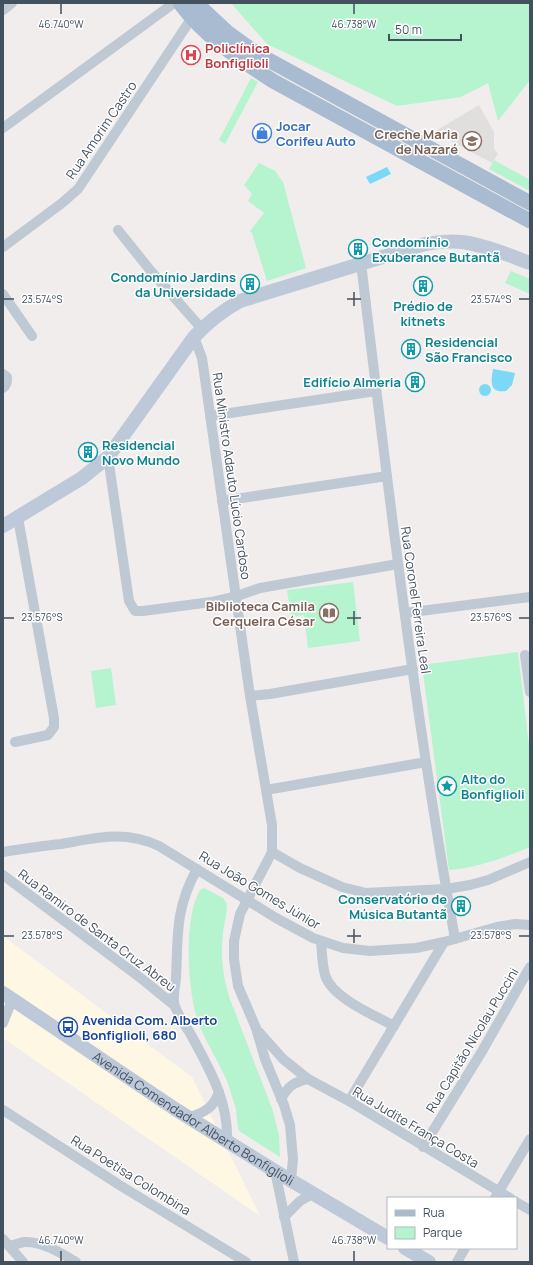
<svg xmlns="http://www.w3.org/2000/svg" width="533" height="1265" viewBox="0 0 533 1265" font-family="Manrope,sans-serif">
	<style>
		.commercial { fill: #fef7e3 }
		.education { fill: #e1dede }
		.green { fill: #b5f4cf }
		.water { fill: #7cd8f7 }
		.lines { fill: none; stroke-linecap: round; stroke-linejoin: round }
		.minor { stroke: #bec9d4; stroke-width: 10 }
		.secondary { stroke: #bdc9d9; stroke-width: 14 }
		.primary { stroke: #a9bbd0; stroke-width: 15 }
		.ticks { fill: none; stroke: #43505d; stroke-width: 1.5 }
		.labels { text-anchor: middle; stroke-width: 3; stroke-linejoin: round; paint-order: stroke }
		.health-label { font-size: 13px; font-weight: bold; fill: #be3a42; stroke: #fff; text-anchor: start }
		.shop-label { font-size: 13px; font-weight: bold; fill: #366cbe; stroke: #fff; text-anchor: start }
		.street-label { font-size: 13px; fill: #43505d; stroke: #fff }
		.education-label { font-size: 13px; font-weight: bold; fill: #785e54; stroke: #fff; text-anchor: end }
		.culture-label { font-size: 13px; font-weight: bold; fill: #0d838f; stroke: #fff; text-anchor: start }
		.transit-label { font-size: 13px; font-weight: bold; fill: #164399; stroke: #fff; text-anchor: start }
		.ticks-label { font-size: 10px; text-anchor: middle; fill: #43505d; stroke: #fff; stroke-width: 3; stroke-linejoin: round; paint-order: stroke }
	</style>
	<rect width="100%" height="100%" fill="#f0edec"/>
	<polygon class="commercial" points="3,936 192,1077 260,1216 3,1038"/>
	<polygon class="education" points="479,105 494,132 494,149 498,154 492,163 434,132"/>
	<g class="green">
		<polygon points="231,3 530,3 530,80 498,121 488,83 461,97 397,106 267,44"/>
		<polygon points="251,78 258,82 225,144 219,140"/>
		<polygon points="494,160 530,180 530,191 489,169"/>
		<polygon points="259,163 275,171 283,182 306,268 267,281 252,233 250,231 264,213 248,201 252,194 244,185"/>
		<polygon points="511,271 530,279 530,294 505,283"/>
		<polygon points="353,582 360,641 308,648 304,615 291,617 287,590"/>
		<path d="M518 652 530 754V847C504 858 477 868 449 870L422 665Z"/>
		<polygon points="111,668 116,705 96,708 91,671"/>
		<path d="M204 888 223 898 227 904C227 914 224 923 223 933 220 955 223 977 230 999L273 1111 279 1135 280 1157 239 1131C237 1125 237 1117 236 1110 234 1102 231 1093 228 1084 220 1063 207 1045 199 1024 187 993 183 918 200 890Z"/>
	</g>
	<g class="water">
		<polygon points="387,167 391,174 370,184 366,177"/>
		<path d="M493 369 515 373 512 385 506 391C489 393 491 382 493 369Z"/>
		<circle cx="485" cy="390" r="6"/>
	</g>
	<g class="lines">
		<g class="minor">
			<polyline points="3,10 12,3"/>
			<polyline points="3,128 174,3"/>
			<polyline points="118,230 150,270 202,329"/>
			<polyline points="3,247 62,203 78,189 195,13"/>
			<path d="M361 263C388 489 415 715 455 939"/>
			<polyline points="3,294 32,336"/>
			<polyline points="194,337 202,358 250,696 272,825 272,852 240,914 234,941 234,959 238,986 256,1028 265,1059 284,1105 290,1125 293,1159 291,1180"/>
			<path d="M3 374 7 377C7 382 7 385 3 388"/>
			<polyline points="210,416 376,391"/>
			<polyline points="108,457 129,601 135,611 143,611 211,602 237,596 260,588 398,564"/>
			<polyline points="222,501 387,476"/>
			<polyline points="405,613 530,597"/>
			<polyline points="525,655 530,692"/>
			<polyline points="250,696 270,694 413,669"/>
			<polyline points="15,742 48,735 54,727 54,718 18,518"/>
			<polyline points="266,790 426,762"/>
			<path d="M3 852C22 849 41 846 61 844 97 838 124 830 159 846L276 918 313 938 343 948 370 951 416 948 444 942 497 927 515 924 530 925"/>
			<polyline points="272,852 300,868 342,887 366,893 446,889 470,885 488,880 530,862"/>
			<path d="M197 869C175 909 178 935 176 979 175 987 172 999 175 1006 178 1016 186 1026 191 1035 209 1068 229 1102 227 1141"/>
			<polyline points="3,875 142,979 174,1005"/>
			<path d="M321 941C322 952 322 964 325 975 332 998 374 1015 394 1026"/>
			<polyline points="3,1023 12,1000"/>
			<polyline points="259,1032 283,1059 308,1079 349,1101 510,1198"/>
			<path d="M281 1099C288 1086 294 1082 308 1079"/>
			<polyline points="349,1101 444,942"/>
			<polyline points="3,1110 121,1186 246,1262"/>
			<path d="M189 1118C205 1111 213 1109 219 1092"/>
			<polyline points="423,1147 481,1053 530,967"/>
			<polyline points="275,1171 294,1262"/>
			<polyline points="495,1198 530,1139"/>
			<polyline points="516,1202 530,1210"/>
			<polyline points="284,1217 300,1201 314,1193"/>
			<polyline points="3,1239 23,1262"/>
			<path d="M9 1246C14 1245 19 1243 24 1242 42 1241 61 1253 76 1262"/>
			<polyline points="457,1262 465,1248"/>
		</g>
		<g class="secondary">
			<path d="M3 526 82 478 108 457 194 337C208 322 222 311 240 301L425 244C437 242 450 241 462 242 485 245 508 255 530 263"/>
			<path id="s1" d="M3 993 175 1109 275 1171 388 1238"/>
			<polyline points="405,1248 429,1262"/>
		</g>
		<g class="primary">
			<path d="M180 3C204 36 239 59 273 81L530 221"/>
			<polyline points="196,3 227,32 256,53 530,203"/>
		</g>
	</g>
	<path class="ticks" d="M61 4V14M354 4V14M354 292V306M4 299H14M347 299H361M519 299H529M354 611V625M4 618H14M347 618H361M519 618H529M354 929V943M4 936H14M347 936H361M519 936H529M61 1251V1261M354 1251V1261"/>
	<defs>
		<g id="hospital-ring" transform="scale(1)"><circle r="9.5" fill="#fff" stroke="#e0444e" stroke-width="1.5"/><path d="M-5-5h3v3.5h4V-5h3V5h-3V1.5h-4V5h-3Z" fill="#e0444e"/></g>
		<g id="shop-ring" transform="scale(1)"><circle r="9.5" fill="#fff" stroke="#3f7fe0" stroke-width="1.5"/><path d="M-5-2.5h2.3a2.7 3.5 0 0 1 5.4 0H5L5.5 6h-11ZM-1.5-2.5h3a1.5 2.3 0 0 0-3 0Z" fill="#3f7fe0"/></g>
		<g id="school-ring" transform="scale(1)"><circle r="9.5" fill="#fff" stroke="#8d6e63" stroke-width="1.5"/><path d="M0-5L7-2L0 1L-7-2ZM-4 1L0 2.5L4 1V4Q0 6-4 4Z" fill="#8d6e63"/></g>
		<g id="building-ring" transform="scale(1)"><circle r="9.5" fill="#fff" stroke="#0f9aa8" stroke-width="1.5"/><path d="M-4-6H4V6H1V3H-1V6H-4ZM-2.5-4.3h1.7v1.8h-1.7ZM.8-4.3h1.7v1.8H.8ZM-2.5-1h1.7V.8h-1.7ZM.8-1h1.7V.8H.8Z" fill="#0f9aa8"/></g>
		<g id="library-ring" transform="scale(1)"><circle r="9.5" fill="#fff" stroke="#8d6e63" stroke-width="1.5"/><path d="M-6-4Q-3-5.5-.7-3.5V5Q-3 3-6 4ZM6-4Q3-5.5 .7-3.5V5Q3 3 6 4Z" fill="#8d6e63"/></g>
		<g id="sight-ring" transform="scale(1)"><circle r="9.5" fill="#fff" stroke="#0f9aa8" stroke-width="1.5"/><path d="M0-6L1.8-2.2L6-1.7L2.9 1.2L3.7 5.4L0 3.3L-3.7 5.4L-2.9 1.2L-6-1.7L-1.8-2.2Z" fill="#0f9aa8"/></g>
		<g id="bus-ring" transform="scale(1)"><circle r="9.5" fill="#fff" stroke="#1a4fb4" stroke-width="1.5"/><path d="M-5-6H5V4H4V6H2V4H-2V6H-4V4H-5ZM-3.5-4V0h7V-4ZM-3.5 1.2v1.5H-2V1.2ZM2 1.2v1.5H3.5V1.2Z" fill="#1a4fb4"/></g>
	</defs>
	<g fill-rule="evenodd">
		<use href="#hospital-ring" x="191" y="55"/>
		<use href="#shop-ring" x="262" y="133"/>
		<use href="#school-ring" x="472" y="141"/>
		<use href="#building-ring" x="358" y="249"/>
		<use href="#building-ring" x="250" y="284"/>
		<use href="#building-ring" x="423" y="286"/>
		<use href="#building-ring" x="411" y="349"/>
		<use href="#building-ring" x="415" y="382"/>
		<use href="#building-ring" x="88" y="452"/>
		<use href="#library-ring" x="329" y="613"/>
		<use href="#sight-ring" x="447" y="786"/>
		<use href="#building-ring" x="461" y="906"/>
		<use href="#bus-ring" x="68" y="1027"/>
	</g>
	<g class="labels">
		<g class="health-label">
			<text x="205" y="53">Policlínica<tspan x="205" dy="15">Bonfiglioli</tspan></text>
		</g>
		<g class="shop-label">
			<text x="276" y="131">Jocar<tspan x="276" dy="15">Corifeu Auto</tspan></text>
		</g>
		<g class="street-label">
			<text transform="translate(101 130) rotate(-56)" y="5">Rua Amorim Castro</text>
			<text transform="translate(232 476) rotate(82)" y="5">Rua Ministro Adauto Lúcio Cardoso</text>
			<text transform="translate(416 600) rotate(82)" y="5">Rua Coronel Ferreira Leal</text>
			<text transform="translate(260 890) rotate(31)" y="5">Rua João Gomes Júnior</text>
			<text transform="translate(97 930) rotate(37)" y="5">Rua Ramiro de Santa Cruz Abreu</text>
			<text transform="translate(472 1040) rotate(-59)" y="5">Rua Capitão Nicolau Puccini</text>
			<text dy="5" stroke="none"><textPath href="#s1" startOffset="228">Avenida Comendador Alberto Bonfiglioli</textPath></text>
			<text transform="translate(416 1127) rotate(31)" y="5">Rua Judite França Costa</text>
			<text transform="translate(131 1175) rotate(32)" y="5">Rua Poetisa Colombina</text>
		</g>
		<g class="education-label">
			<text x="458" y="139">Creche Maria<tspan x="458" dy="15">de Nazaré</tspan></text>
			<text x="315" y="611">Biblioteca Camila<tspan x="315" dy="15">Cerqueira César</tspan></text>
		</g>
		<g class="culture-label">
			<text x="372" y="247">Condomínio<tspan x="372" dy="15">Exuberance Butantã</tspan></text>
			<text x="236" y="282" text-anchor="end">Condomínio Jardins<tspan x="236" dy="15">da Universidade</tspan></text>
			<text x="423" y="311" text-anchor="middle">Prédio de<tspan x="423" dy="15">kitnets</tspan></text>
			<text x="425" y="347">Residencial<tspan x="425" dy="15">São Francisco</tspan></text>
			<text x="401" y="387" text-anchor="end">Edifício Almeria</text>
			<text x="102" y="450">Residencial<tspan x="102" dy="15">Novo Mundo</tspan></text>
			<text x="461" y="784">Alto do<tspan x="461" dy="15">Bonfiglioli</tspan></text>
			<text x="447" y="904" text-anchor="end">Conservatório de<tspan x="447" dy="15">Música Butantã</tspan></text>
		</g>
		<g class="transit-label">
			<text x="82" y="1025">Avenida Com. Alberto<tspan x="82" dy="15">Bonfiglioli, 680</tspan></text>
		</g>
	</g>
	<g class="ticks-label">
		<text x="61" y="28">46.740°W</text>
		<text x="354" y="28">46.738°W</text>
		<text x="42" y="303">23.574°S</text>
		<text x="491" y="303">23.574°S</text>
		<text x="42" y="621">23.576°S</text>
		<text x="491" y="621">23.576°S</text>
		<text x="42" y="939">23.578°S</text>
		<text x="491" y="939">23.578°S</text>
		<text x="61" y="1244">46.740°W</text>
		<text x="354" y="1244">46.738°W</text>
	</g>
	<rect width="533" height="1265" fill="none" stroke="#43505d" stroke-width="8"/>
	<rect x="387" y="1197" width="130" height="52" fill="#ffffff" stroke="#b4b9be"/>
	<rect x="395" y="1210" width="20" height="6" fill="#a9bbd0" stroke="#b4b9be"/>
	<text x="423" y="1217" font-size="12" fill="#43505d">Rua</text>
	<rect x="395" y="1227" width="20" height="12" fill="#b5f4cf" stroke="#b4b9be"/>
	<text x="423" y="1237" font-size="12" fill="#43505d">Parque</text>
	<path d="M389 34v6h72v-6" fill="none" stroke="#43505d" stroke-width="2"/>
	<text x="395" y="34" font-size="12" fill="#43505d" stroke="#ffffff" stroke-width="3" paint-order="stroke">50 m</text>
</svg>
